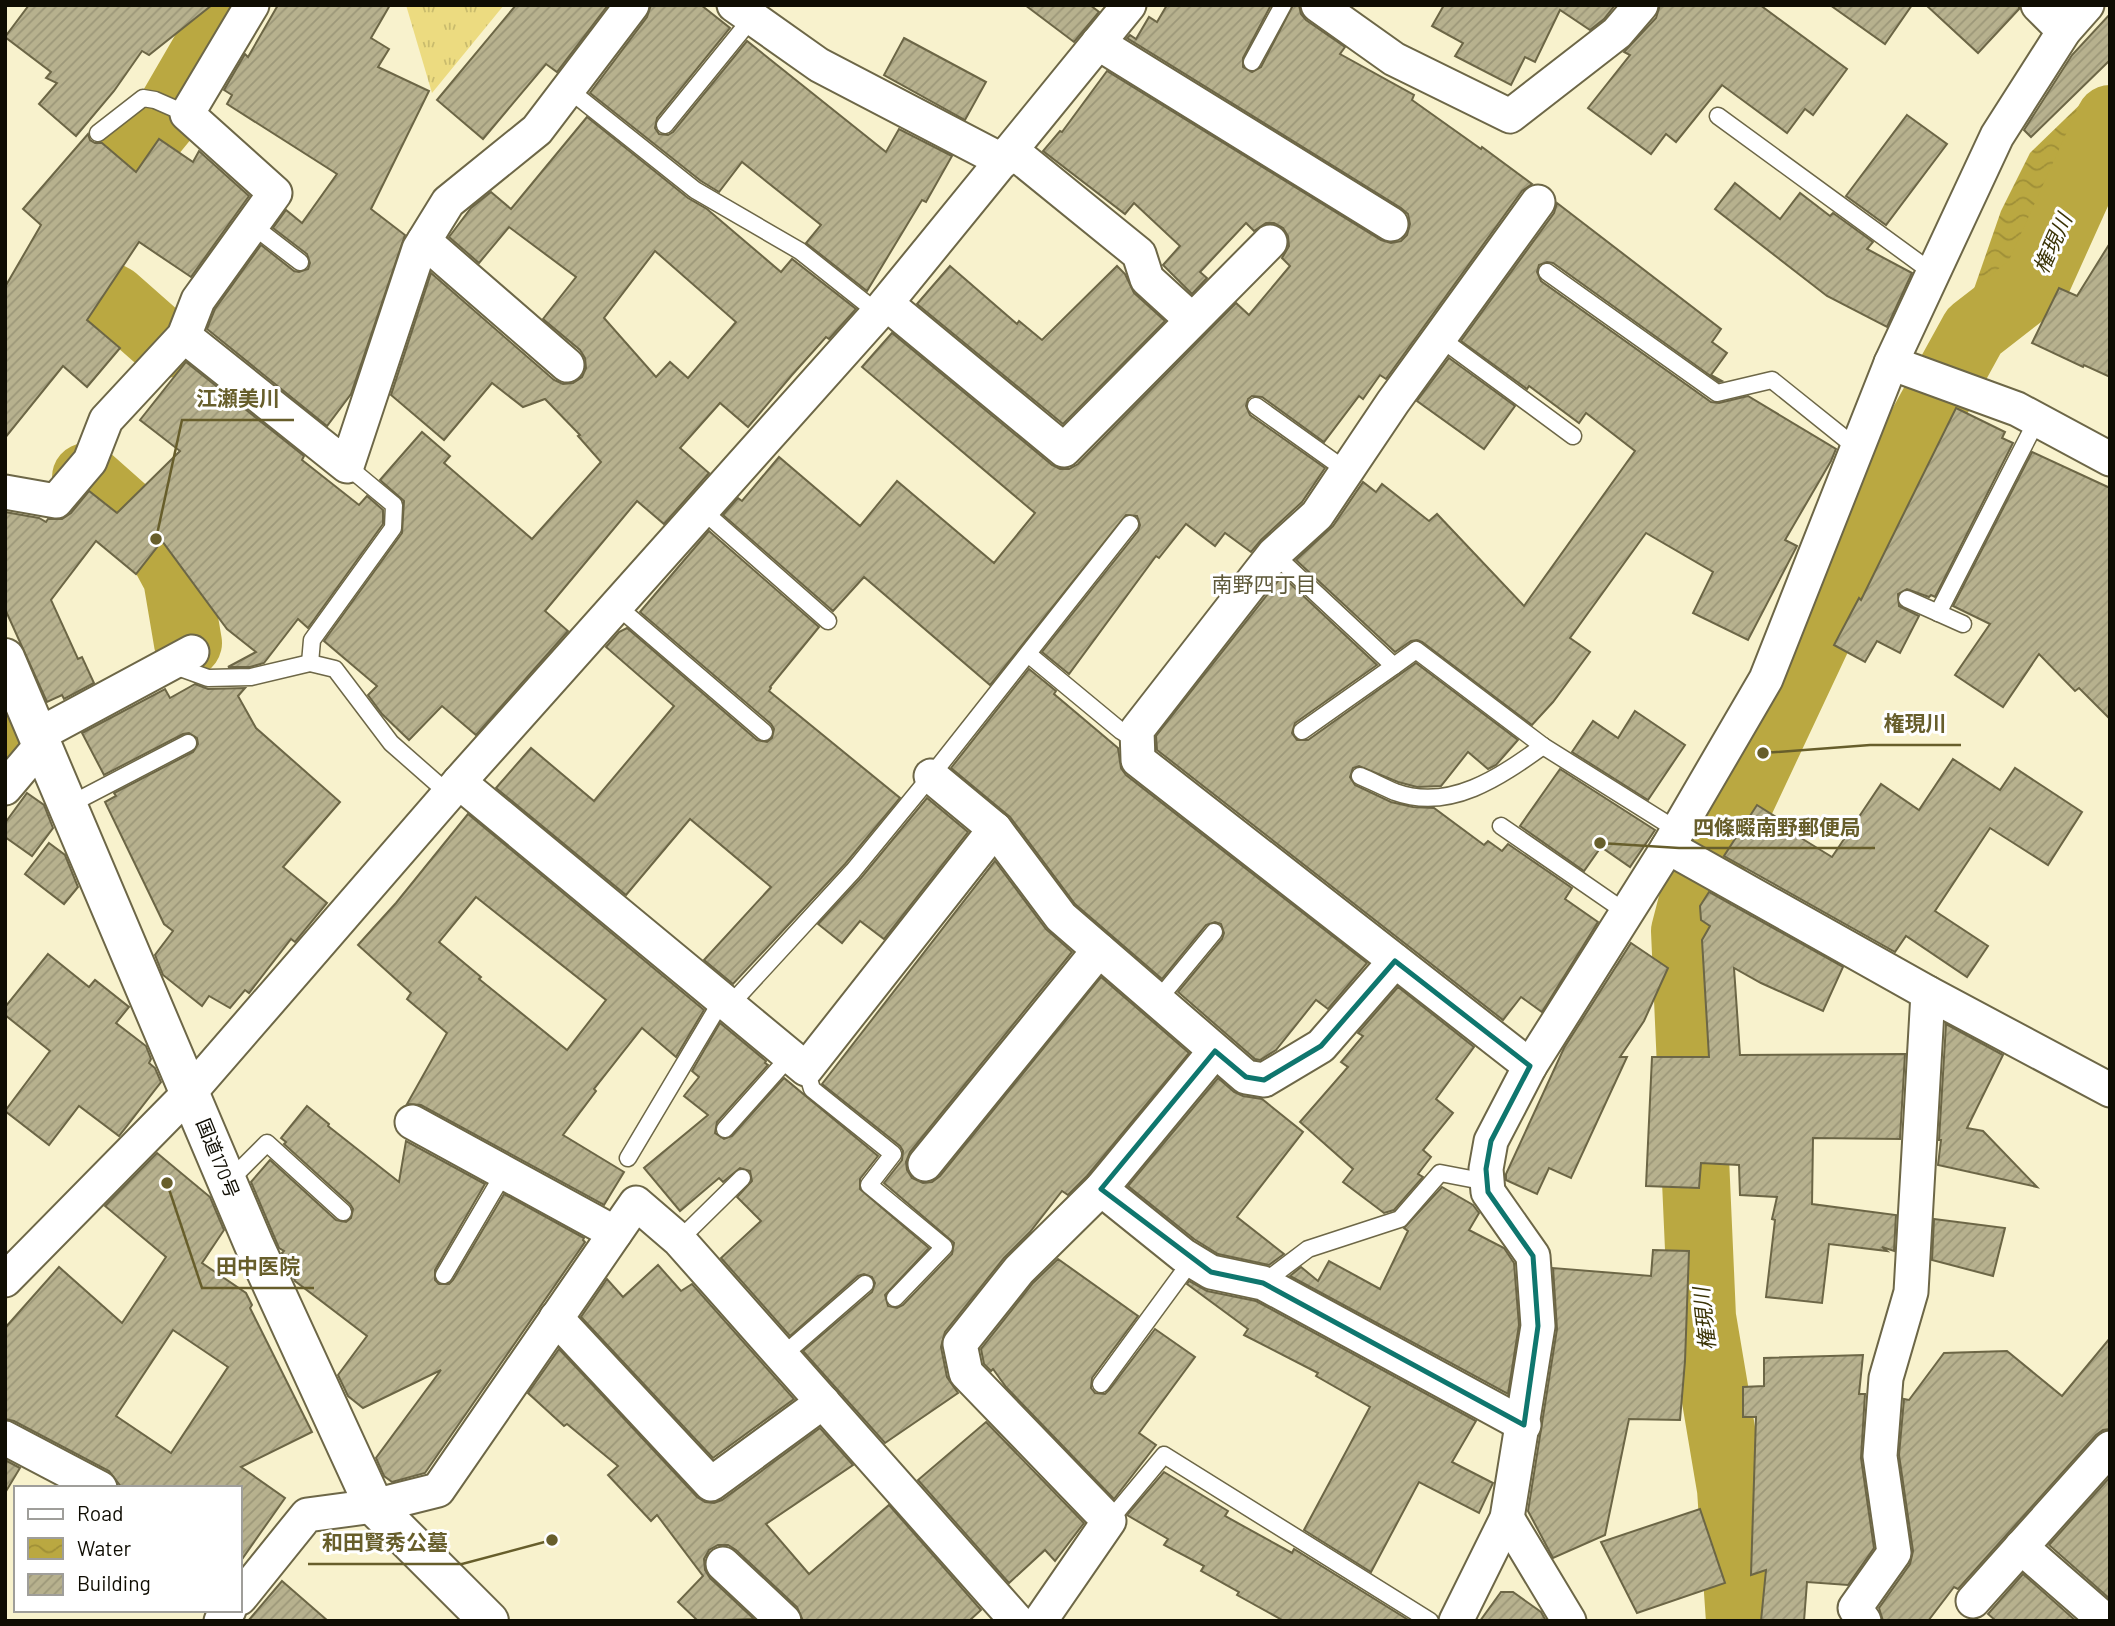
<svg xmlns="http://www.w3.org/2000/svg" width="2115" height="1626" viewBox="0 0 2115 1626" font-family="Barlow,'Noto Sans JP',sans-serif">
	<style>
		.grass { fill: url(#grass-tufts) }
		.water { fill: url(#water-waves) }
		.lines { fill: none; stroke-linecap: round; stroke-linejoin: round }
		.river { stroke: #baa841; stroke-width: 68 }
		.building { fill: url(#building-hatch); stroke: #6c6646; stroke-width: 2; fill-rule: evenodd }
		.service-casing { stroke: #6d6747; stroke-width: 19 }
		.minor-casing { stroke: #6d6747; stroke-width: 37 }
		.trunk-casing { stroke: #6d6747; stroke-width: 42 }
		.service { stroke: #fff; stroke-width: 16 }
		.minor { stroke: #fff; stroke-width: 33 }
		.trunk { stroke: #fff; stroke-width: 38 }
		.marked { fill: none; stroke: #0f766e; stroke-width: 5; stroke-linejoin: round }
		.labels { text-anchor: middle; stroke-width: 6; stroke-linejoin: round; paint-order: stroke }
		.street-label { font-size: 19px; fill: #0f0d03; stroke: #fff }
		.water-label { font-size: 21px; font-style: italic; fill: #3b3407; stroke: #fff }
		.neighbourhood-label { font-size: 21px; fill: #5d5838; stroke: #fff }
		.leader { fill: none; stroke: #675e2b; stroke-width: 2.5 }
		.callout-dot { fill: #675e2b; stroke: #fff; stroke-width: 2.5 }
		.callout-label { font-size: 21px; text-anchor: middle; font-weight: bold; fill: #675e2b; stroke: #fff; stroke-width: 6; stroke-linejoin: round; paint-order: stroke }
	</style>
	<defs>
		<pattern id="grass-tufts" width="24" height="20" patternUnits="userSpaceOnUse" patternTransform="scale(1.75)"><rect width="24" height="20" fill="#ecdb80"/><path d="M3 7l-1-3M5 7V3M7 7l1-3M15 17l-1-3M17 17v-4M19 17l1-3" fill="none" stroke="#c9bb6d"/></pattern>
		<pattern id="water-waves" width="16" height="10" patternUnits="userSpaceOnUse" patternTransform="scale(1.75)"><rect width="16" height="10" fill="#baa841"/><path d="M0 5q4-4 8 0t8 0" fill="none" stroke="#9f8f37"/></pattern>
		<pattern id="building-hatch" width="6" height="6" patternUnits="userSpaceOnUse" patternTransform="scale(1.75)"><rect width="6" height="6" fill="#b7b18e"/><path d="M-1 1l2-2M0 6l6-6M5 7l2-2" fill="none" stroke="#9c9779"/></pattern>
	</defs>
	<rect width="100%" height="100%" fill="#f8f2cd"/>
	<polygon class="grass" points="406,5 504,5 432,93"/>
	<polygon class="water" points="2095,90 2110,97 2110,149 2059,255 2032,302 1995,326 1967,309 2001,211 2030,153"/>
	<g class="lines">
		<g class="river">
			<polyline points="165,344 114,299 71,276 67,248 80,221 171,110 232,5"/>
			<polyline points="86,477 156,539 177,578 188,643"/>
			<polyline points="5,754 21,733"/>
			<polyline points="1740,1621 1731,1489 1702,1317 1685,931 1692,904 1887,489 1974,331 2036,283 2110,119"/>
		</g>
	</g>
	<g class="building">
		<polygon points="29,5 212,5 149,55 142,51 114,91 76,136 39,104 57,83 46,78 51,72 5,37"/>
		<polygon points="278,5 390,5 371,38 389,49 378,67 429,91 371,209 405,235 351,394 327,426 207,329 215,309 261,245 294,271 299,272 308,269 310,263 307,254 273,228 286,210 302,223 337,174 227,104 232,95 224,90 245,54 248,57"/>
		<polygon points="516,5 608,5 557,72 546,64 483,139 437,100"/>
		<polygon points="651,5 701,5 730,28 657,118 655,128 659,134 668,135 673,132 747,41 886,152 899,129 952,156 926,202 922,200 867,291 806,243 821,225 742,162 719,192 701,181 590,93 647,17"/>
		<polygon points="1025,5 1090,5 1099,12 1074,42"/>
		<polygon points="1167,5 1271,5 1243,58 1243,67 1252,72 1261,67 1293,5 1299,5 1301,14 1306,20 1345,47 1340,54 1414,95 1412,100 1481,149 1482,147 1532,184 1522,191 1386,379 1380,375 1363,399 1359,396 1324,442 1262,397 1252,396 1248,399 1246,406 1250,415 1325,468 1302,502 1261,540 1251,552 1225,533 1215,546 1186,524 1159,558 1156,556 1069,674 1042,652 1138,531 1140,525 1137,516 1126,515 990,685 864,577 833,611 723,515 738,498 742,501 779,457 860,526 897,481 994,563 1035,513 862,367 892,333 1052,465 1060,469 1069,469 1078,464 1236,303 1249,315 1290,266 1282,258 1289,246 1288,236 1283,228 1274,223 1266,223 1254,231 1246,223 1200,272 1207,278 1192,294 1163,265 1180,246 1134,203 1125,214 1043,151 1060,131 1062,132 1107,71 1381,240 1391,243 1401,241 1407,235 1410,224 1408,214 1401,208 1127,38 1130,35 1136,39 1149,17 1157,22"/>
		<polygon points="1444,5 1615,5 1604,19 1590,30 1560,10 1535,62 1525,57 1511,85 1455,56 1463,43 1432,26"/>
		<polygon points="1660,5 1760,5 1847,69 1813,115 1805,109 1787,133 1722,85 1676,142 1666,134 1651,154 1588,108 1630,55 1624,52 1656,18"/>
		<polygon points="1830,5 1912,5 1885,44"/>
		<polygon points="1926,5 2019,5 2019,9 1978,53"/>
		<polygon points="2110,14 2110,60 2031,137 2024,130 2072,55"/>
		<polygon points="904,38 986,82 965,120 884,75"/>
		<polygon points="1907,115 1947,144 1886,225 1846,196"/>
		<path d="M587 117 688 198 707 209 781 272 792 259 856 309 829 339 826 337 792 375 748 427 720 403 680 448 709 473 664 524 637 501 545 611 568 631 476 735 442 706 409 740 382 714 368 695 377 686 324 641 402 533 404 501 380 480 422 432 450 456 444 463 532 539 601 462 578 436 580 435 545 399 523 407 492 383 444 440 391 395 431 273 554 380 563 384 573 383 582 377 586 368 585 358 580 350 543 319 576 277 509 227 479 263 449 237 471 208 491 192 511 209ZM655 251 736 322 688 378 670 362 656 377 604 318Z"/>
		<polygon points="88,134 90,140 95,143 102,143 136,172 159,139 193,162 199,151 249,196 191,277 139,242 87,320 120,348 87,387 63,366 5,438 5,287 41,225 23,209"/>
		<polygon points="1735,183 1780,219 1800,193 1830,216 1833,213 1873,242 1867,249 1912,273 1887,327 1827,296 1715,209"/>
		<polygon points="1557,203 1721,329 1712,342 1727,353 1711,375 1722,381 1719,382 1553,263 1547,262 1539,265 1537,272 1541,281 1711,402 1719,403 1748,396 1836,449 1831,461 1785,540 1797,546 1748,640 1693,613 1713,572 1646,533 1570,638 1590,652 1553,702 1532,725 1422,642 1417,640 1411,641 1395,652 1296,560 1333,526 1363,482 1376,492 1382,484 1429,521 1437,514 1524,606 1635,451 1586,413 1579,423 1529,386 1527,389 1461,341 1554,213"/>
		<polygon points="2110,243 2110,377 2084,365 2083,367 2032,343 2059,288 2077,296"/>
		<polygon points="950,266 1017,324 1019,321 1042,340 1117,266 1125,274 1134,293 1165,321 1063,424 917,304"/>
		<polygon points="1449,358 1515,406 1484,449 1417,401"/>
		<polygon points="186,362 304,456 302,460 359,505 367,496 383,510 383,524 308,628 298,619 264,663 250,667 228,667 256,652 227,629 162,541 136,574 96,541 51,600 78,659 82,657 94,683 64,699 62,695 47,702 5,609 5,512 39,518 46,522 48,519 62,519 71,513 89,491 117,513 180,451 140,420"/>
		<polygon points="1956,408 2005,432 2002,438 2013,443 1935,597 1931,595 1929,597 1907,589 1898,594 1899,606 1919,616 1900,653 1877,641 1865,662 1834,645 1859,598 1861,600"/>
		<polygon points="2032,452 2110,488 2110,719 2079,688 2075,691 2039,654 2003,707 1955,675 1990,624 1953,606"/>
		<polygon points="709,531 819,627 770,687 771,688 769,691 900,798 845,864 733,984 704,960 771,887 690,819 626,895 496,788 531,748 594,801 674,706 606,647 619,632 627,628 757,740 767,742 772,738 774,729 771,724 640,612"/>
		<polygon points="1282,576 1377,665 1295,723 1292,733 1297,740 1308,740 1416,663 1518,740 1496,765 1488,769 1468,752 1441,786 1417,787 1398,782 1359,766 1353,768 1350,777 1355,785 1391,802 1413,807 1434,808 1484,845 1488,841 1502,851 1508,844 1572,888 1565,899 1598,922 1542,1012 1521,997 1503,1020 1157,750 1156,736"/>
		<polygon points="1029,669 1056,691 1054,694 1118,748 1121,768 1126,775 1367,963 1328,1009 1316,1000 1276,1050 1260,1060 1255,1059 1178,992 1222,939 1224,933 1221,924 1215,922 1206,925 1162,979 1075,904 1010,817 951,768"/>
		<polygon points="195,684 208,689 245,688 238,696 256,728 340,802 283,867 327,903 295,942 291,939 249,993 245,990 230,1008 209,996 202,1006 163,975 155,955 173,931 164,924 105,802 116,796 114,793 193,752 198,744 197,738 189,733 183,734 104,775 82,733 165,689 170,698"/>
		<polygon points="1635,711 1685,745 1648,800 1572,752 1593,721 1618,738"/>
		<polygon points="1953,759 2000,790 2015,768 2082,812 2048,865 1990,828 1935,911 1988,946 1967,977 1906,936 1895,952 1724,856 1757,805 1803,834 1801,838 1832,857 1881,784 1919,810"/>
		<polygon points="1560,769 1655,830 1630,867 1601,847 1584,871 1520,826"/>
		<polygon points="27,793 44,805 53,828 32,856 5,837 5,823"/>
		<polygon points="927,798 968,832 884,939 860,921 842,943 818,924 861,878"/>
		<path d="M468 814 704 1010 676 1057 642 1028 594 1089 596 1091 563 1135 624 1172 604 1205 421 1105 407 1104 447 1033 407 999 411 993 358 945 396 903ZM476 897 606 1000 567 1050 479 979 481 977 439 942Z"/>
		<polygon points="49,843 65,855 78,887 64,904 25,874"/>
		<polygon points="995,861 1046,929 1072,952 910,1152 906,1162 907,1170 912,1178 923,1183 932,1182 940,1176 1101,977 1189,1053 1087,1176 1068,1195 1062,1191 1030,1232 1004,1258 945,1332 941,1347 947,1377 958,1393 885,1443 803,1351 872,1292 875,1283 872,1277 864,1274 858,1276 790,1336 721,1258 761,1221 737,1197 752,1181 750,1171 740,1168 723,1182 719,1178 680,1211 644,1168 708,1115 684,1096 699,1077 692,1071 720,1023 766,1061 765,1063 768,1065 717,1122 715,1133 724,1139 732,1136 784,1078 878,1156 860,1179 860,1189 929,1248 885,1295 888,1306 897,1308 903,1305 952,1254 954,1243 884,1183 902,1160 903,1151 900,1146 822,1084"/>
		<polygon points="1709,892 1843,967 1823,1011 1761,983 1734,968 1740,1055 1905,1054 1900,1139 1813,1138 1812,1204 1896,1215 1894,1251 1882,1247 1887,1251 1829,1244 1822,1303 1766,1297 1775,1220 1772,1219 1777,1197 1740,1195 1739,1165 1701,1163 1699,1188 1646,1186 1652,1057 1709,1057 1702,940 1710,926 1701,920 1700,906"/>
		<polygon points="1631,943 1668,968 1644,1021 1620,1057 1627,1057 1571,1178 1549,1168 1537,1194 1506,1180 1506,1174 1564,1048"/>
		<polygon points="48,954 89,987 95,980 129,1007 116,1023 146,1046 151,1059 149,1063 155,1068 161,1082 119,1136 79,1106 49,1145 5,1111 50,1051 5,1015 5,1007"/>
		<polygon points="1398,987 1474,1047 1436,1099 1453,1113 1423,1150 1431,1157 1418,1174 1423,1177 1394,1210 1384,1213 1343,1182 1353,1169 1300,1122 1348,1067 1341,1062 1363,1036 1358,1033"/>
		<polygon points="1946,1024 2003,1055 1967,1128 1983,1131 2037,1187 1938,1165 1941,1140 1939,1140"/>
		<polygon points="1218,1078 1234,1092 1243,1096 1262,1099 1303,1132 1237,1217 1284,1254 1269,1265 1218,1254 1194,1239 1128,1186"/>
		<polygon points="307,1106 329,1124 328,1126 399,1182 406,1141 485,1184 435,1270 435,1280 439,1284 449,1284 453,1280 504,1194 584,1238 583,1240 585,1242 425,1473 392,1482 384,1476 376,1458 441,1370 363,1408 348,1396 338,1375 367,1336 295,1281 282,1253 284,1251 279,1248 251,1182 270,1160 336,1220 346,1222 351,1218 353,1209 350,1204 284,1144 286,1142 281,1138"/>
		<path d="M157 1153 210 1197 224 1230 202 1263 246 1293 252 1305 250 1308 312 1432 241 1467 285 1498 240 1562V1488H122L109 1471 14 1421 5 1419V1328L59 1267 122 1323 166 1257 105 1206ZM173 1330 228 1367 171 1453 116 1416Z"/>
		<polygon points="1442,1187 1473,1205 1479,1213 1469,1230 1504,1248 1514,1263 1519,1325 1508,1394 1290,1276 1301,1267 1318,1281 1329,1261 1380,1289 1408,1231 1404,1228"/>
		<polygon points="1934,1219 2005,1228 1993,1276 1932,1260"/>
		<polygon points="1653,1250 1689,1251 1685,1361 1680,1420 1629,1419 1605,1535 1553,1558 1528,1511 1557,1329 1553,1268 1651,1276"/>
		<polygon points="1058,1259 1138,1316 1092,1378 1091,1388 1095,1393 1105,1394 1109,1390 1155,1329 1195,1357 1139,1433 1156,1445 1114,1499 1006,1387 993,1369 991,1371 984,1364 981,1349 1033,1283"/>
		<polygon points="658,1265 681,1291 692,1284 794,1399 713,1458 581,1317 607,1279 623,1297"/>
		<polygon points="1189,1281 1207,1291 1256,1301 1476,1421 1452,1462 1493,1483 1479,1513 1419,1482 1371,1572 1304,1530 1370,1407 1316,1376 1318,1373 1244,1335 1248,1329 1187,1284"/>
		<polygon points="2110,1338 2110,1429 2103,1430 2096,1435 1958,1589 1954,1587 1928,1621 1883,1621 1879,1608 1910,1564 1913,1551 1899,1455 1904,1399 1909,1400 1944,1353 2007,1351 2062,1396"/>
		<polygon points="559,1349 697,1497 705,1502 714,1503 722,1500 820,1428 853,1465 766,1524 809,1574 889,1505 981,1610 969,1621 803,1621 797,1607 736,1550 728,1545 718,1545 709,1550 704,1559 705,1570 710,1578 754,1619 698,1621 678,1602 703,1576 657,1515 651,1521 608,1475 618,1466 567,1424 564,1426 528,1393"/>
		<polygon points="1863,1355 1859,1394 1865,1394 1861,1458 1874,1548 1848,1585 1807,1582 1804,1621 1761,1621 1766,1570 1751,1575 1756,1417 1743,1417 1743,1387 1764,1386 1764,1358"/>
		<polygon points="986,1422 1084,1523 1055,1561 1045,1550 1009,1583 918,1480"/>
		<polygon points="5,1460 20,1468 5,1493"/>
		<polygon points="1164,1472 1228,1511 1225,1516 1292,1553 1294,1549 1410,1621 1284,1621 1237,1595 1239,1592 1201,1571 1204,1566 1164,1545 1168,1539 1127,1515"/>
		<polygon points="2110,1477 2110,1599 2049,1545"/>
		<polygon points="1700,1509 1725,1583 1637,1613 1601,1542"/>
		<polygon points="2023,1574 2076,1621 1996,1621 1988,1614"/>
		<polygon points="282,1581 328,1621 248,1621"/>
		<polygon points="1501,1592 1513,1592 1541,1612 1546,1621 1480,1621"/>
	</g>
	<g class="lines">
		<g class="service-casing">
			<g id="service">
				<polyline points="1252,62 1283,5"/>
				<polyline points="568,89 695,190 800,251 878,313"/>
				<polyline points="1718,116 1933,273"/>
				<polyline points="665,125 752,18"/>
				<polyline points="98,133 143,98 155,100 187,114"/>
				<polyline points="252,225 300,262"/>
				<polyline points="1547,272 1717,393 1772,380 1858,449"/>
				<polyline points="1440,338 1573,436"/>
				<polyline points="1256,406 1347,471"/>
				<polyline points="702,510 828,621"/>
				<polyline points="1274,554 1394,666 1416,650 1543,746 1677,830"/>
				<polyline points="1907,599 1963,624"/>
				<polyline points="617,606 764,732"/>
				<polyline points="1938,613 2037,420"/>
				<polyline points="1028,654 1121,731 1137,741"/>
				<polyline points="310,663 312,640 393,528 394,505 347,466"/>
				<polyline points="172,665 208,678 251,677 310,663 335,669 391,743 449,794"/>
				<polyline points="1302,731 1394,666"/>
				<path d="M1360 776C1372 781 1383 787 1395 792 1450 812 1500 777 1543 746"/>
				<polyline points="69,805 188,743"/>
				<polyline points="1501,826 1627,913"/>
				<polyline points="1157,1001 1214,932"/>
				<polyline points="729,1006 853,871 931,776 1130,524"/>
				<polyline points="806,1069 812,1089 893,1154 869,1185 944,1247 895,1298"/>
				<polyline points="725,1129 790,1056"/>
				<polyline points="628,1158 722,1000"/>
				<polyline points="228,1182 267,1143 343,1212"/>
				<polyline points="679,1240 742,1178"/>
				<polyline points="444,1275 504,1173"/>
				<polyline points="1263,1283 1308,1249 1400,1219 1440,1173 1487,1182"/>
				<polyline points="782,1356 865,1284"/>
				<polyline points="1101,1384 1192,1260"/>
				<polyline points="1109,1521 1164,1455 1430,1621"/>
			</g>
		</g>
		<g class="minor-casing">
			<g id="minor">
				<polyline points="734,5 819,65 1003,161"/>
				<polyline points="1318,5 1394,59 1510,116 1617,33 1641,5"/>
				<polyline points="2038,5 2064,31"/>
				<polyline points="1098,43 1391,224"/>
				<polyline points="1011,150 1139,254 1147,279 1192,320"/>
				<polyline points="424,241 567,365"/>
				<polyline points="887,304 1064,450 1270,242"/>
				<polyline points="184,336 347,466 419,249 448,202 537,130 632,5"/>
				<polyline points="1891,363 2017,409 2110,459"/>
				<polyline points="5,492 56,501 90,461 106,420 184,336 198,300 275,193 187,114 252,5"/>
				<polyline points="38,735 192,652"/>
				<polyline points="931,776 995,829 1061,917 1246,1077 1264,1080 1321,1046 1395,961"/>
				<polyline points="459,782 806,1069 995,829"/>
				<polyline points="5,788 42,744"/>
				<polyline points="1668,847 1928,993 2110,1090"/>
				<polyline points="1530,1066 1138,760 1137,730 1274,554 1317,515 1393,402 1538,202"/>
				<polyline points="412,1122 615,1233"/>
				<polyline points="925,1164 1099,950"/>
				<polyline points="1101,1189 1183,1255 1211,1272 1263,1283 1524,1425"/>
				<polyline points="5,1280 191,1091 459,782 878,313 1129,5"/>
				<polyline points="556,1318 711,1484 823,1402"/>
				<polyline points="5,1438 100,1488"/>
				<polyline points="1507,1518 1569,1621"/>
				<polyline points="2021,1547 2106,1621"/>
				<polyline points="723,1564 784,1621"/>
				<polyline points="240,1598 307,1515 374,1506 438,1490 636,1203 679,1240 1017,1621"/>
				<polyline points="1973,1601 2110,1448"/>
				<polyline points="221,1621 229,1610"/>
				<polyline points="1040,1621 1109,1521 966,1373 960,1344 1019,1270 1101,1189 1215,1051"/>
				<polyline points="1456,1621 1507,1518 1538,1326 1533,1256 1488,1192 1486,1169 1491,1141 1530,1066 1668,847 1766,679 1891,363 1997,136 2064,31 2087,5"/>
				<polyline points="1864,1621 1855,1608 1894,1553 1880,1456 1886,1378 1911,1292 1928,993"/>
			</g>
		</g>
		<g class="trunk-casing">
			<polyline id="trunk" points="5,658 254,1245 374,1506 489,1621"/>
		</g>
		<use href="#service" class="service"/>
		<use href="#minor" class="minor"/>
		<use href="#trunk" class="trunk"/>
	</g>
	<path class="marked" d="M1395 961 1530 1066 1491 1141 1486 1169 1488 1192 1533 1256 1538 1326 1524 1425 1263 1283 1211 1272 1101 1189 1215 1051 1246 1077 1264 1080 1321 1046Z"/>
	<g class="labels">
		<g class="street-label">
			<text transform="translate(218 1158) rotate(68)" y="7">国道170号</text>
		</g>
		<g class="water-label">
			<text transform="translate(2053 244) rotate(-66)" y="7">権現川</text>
			<text transform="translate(1705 1319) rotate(-96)" y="7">権現川</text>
		</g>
		<g class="neighbourhood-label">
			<text x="1264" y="592">南野四丁目</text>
		</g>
	</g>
	<path class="leader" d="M156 539L182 420H294M1763 753L1870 745H1961M1600 843L1679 848H1875M167 1183L202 1288H314M552 1540L462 1564H308"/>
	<g class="callout-dot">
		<circle cx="156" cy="539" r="7"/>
		<circle cx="1763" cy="753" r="7"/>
		<circle cx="1600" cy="843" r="7"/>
		<circle cx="167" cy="1183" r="7"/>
		<circle cx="552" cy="1540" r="7"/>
	</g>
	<g class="callout-label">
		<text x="238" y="406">江瀬美川</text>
		<text x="1915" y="731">権現川</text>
		<text x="1777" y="835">四條畷南野郵便局</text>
		<text x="258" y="1274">田中医院</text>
		<text x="385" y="1550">和田賢秀公墓</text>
	</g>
	<rect width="2115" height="1626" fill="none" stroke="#0f0d03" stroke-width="14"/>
	<rect x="14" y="1486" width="228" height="126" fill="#ffffff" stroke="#9f9e9a" stroke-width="2"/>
	<rect x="28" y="1509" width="35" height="10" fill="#ffffff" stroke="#9f9e9a" stroke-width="2"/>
	<text x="77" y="1521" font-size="21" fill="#0f0d03">Road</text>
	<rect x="28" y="1538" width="35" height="21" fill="url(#water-waves)" stroke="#9f9e9a" stroke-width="2"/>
	<text x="77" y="1556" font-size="21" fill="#0f0d03">Water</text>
	<rect x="28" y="1574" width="35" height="21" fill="url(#building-hatch)" stroke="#9f9e9a" stroke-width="2"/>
	<text x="77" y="1591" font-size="21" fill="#0f0d03">Building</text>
</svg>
